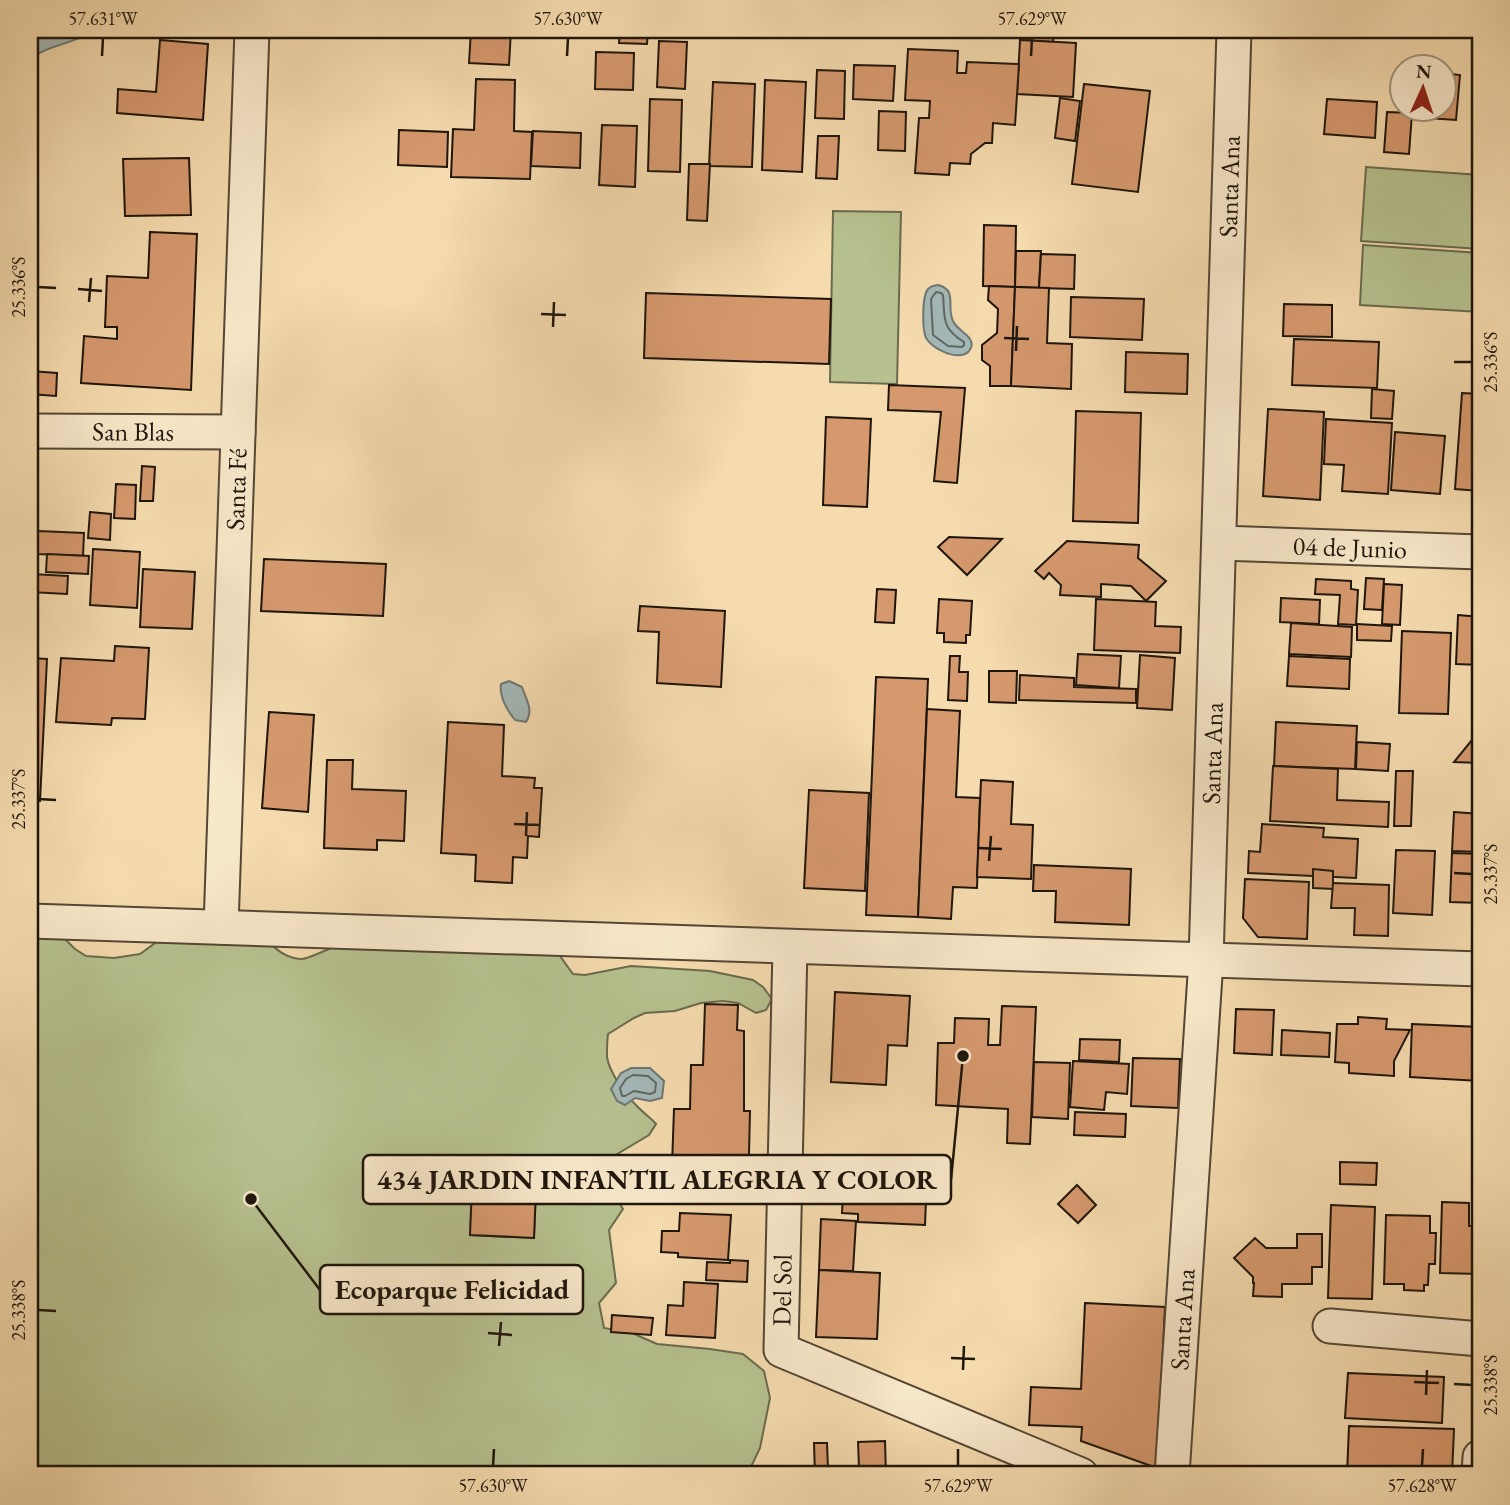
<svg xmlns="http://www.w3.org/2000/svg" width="1510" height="1505" viewBox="0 0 1510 1505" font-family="'EB Garamond',serif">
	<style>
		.green { fill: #b6c18f; stroke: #6a6b4e; stroke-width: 2; fill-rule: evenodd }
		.water { fill: #a3b8b7; stroke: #6e7773; stroke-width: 2 }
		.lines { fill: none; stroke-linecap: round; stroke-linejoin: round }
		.shore { stroke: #606662; stroke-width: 2 }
		.building { fill: #d6996e; stroke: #1e150c; stroke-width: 2 }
		.minor-casing { stroke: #544634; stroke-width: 37 }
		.minor { stroke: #f8e8ca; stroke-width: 33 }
		.ticks { fill: none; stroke: #1e150c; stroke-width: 2.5 }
		.labels { text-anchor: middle; stroke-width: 5; stroke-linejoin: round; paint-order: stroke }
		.street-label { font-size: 26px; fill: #1e150c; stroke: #f8e8ca }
		.leader { fill: none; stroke: #1e150c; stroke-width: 2.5 }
		.callout-dot { fill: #1e150c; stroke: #f8e8ca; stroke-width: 2.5 }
		.callout { fill: #f8e8ca; stroke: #1e150c; stroke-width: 2.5 }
		.callout-label { font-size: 28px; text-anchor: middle; font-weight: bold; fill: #1e150c }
		.neatline { fill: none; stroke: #1e150c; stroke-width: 2.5 }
		.ticks-label { font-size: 18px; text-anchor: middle; fill: #1e150c }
	</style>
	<rect width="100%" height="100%" fill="#f5dbae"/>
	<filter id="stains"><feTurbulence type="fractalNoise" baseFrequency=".00286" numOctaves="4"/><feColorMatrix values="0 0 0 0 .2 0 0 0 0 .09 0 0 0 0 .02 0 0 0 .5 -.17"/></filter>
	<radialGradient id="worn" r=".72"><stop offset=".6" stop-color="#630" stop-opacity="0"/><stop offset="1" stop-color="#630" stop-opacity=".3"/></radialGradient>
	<g class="green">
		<polygon points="1366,167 1480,175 1480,249 1361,241"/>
		<polygon points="833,211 901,212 897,384 830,382"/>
		<polygon points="1363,245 1480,253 1480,312 1360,305"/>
		<path d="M371 930 557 952 573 974 585 975 631 966 710 971 753 980 763 987 772 999 766 1010 756 1013 738 1003 723 1001 701 1003 675 1011 645 1013 634 1018 608 1034C607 1041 607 1049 607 1057 609 1071 625 1095 636 1105 642 1112 650 1117 656 1124L649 1135 614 1156 604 1171 609 1186 623 1209 609 1230 616 1283 599 1303 604 1328 632 1333 657 1344 710 1349 743 1354 764 1371 770 1398 760 1448 749 1471 743 1475H30V931L53 932 65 939 75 949 86 956 114 958 140 954 162 938 267 940C276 950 288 959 302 959 311 959 358 935 371 930ZM472 1187 536 1190 534 1238 470 1235Z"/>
	</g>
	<g class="water">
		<path d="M59 30H97C76 43 50 44 30 59V37Z"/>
		<polygon points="362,30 423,30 423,34 416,38 361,35"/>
		<path d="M938 285C958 290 946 307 953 321 957 330 969 334 971 341 973 346 970 352 965 354 953 359 932 348 926 338 922 329 922 296 928 289 932 285 933 286 938 285Z"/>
		<path d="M509 681 522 687C526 699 534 710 526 722L515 720C507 710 499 697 501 684Z"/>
		<polygon points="631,1068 650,1068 664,1081 662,1098 650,1101 635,1098 625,1105 617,1101 611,1089 621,1073"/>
	</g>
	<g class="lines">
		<g class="shore">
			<path d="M936 292 941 293 943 295C945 318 941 328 964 342V345L962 347 948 346 933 335 931 299Z"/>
			<polygon points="633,1075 648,1076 656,1083 655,1092 650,1094 634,1091 625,1096 622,1096 620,1088 626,1079"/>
		</g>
	</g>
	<g class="building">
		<polygon points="471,30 511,30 509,65 469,63"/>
		<polygon points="620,30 648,30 647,44 619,43"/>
		<polygon points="1021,30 1054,30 1053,42 1020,40"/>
		<polygon points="160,40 208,44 203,120 117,113 118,89 156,92"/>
		<polygon points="1020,40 1076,43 1073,97 1017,94"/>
		<polygon points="659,41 687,42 685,89 657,87"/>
		<polygon points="908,49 958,51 957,73 966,73 967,62 1019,64 1015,125 993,123 992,143 985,143 971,154 970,164 950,163 949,175 915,173 919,118 929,118 930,101 905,100"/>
		<polygon points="596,52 634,53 633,90 595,89"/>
		<polygon points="854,65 895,66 893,101 853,99"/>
		<polygon points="817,70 845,71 844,119 815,118"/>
		<polygon points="1444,73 1460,75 1456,120 1412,117 1413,108 1444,108"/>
		<polygon points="476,79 515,80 514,131 532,132 530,179 451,177 453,129 474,130"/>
		<polygon points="765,80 806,82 802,172 762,170"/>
		<polygon points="713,82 755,84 752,167 709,166"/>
		<polygon points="1084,84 1150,91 1138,192 1072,184"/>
		<polygon points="1060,98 1080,101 1075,141 1055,138"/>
		<polygon points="650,99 682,100 680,172 648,171"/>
		<polygon points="1327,99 1377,102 1375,138 1324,134"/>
		<polygon points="879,111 906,112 905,151 878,150"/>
		<polygon points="1387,112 1412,113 1409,154 1384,152"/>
		<polygon points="602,125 637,126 635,187 599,185"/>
		<polygon points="399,130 448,132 447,167 398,165"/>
		<polygon points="533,131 581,133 580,168 531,166"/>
		<polygon points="818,136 839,136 837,179 816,178"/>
		<polygon points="189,158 191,215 125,216 123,159"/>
		<polygon points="689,164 710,164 707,221 687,220"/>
		<polygon points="984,225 1016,226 1015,287 983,286"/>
		<polygon points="150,232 197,234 191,390 81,383 84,336 117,339 117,327 105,327 107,276 148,278"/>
		<polygon points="1016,251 1041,251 1039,288 1015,287"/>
		<polygon points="1041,254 1075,255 1074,289 1039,288"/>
		<polygon points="989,286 1015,287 1011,386 990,386 990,366 982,360 982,345 997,333 998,309 988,300"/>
		<polygon points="1015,287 1049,288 1047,343 1072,344 1071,389 1011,386"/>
		<polygon points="646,293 831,299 829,364 644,358"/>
		<polygon points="1071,297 1144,299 1142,340 1070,337"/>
		<polygon points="1284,304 1332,305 1332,337 1283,336"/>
		<polygon points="1294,339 1379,342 1377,388 1292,385"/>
		<polygon points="1126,352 1188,354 1187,394 1125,392"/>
		<polygon points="30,371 57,373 56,396 30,394"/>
		<polygon points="889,385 965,388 957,483 934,481 941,412 888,410"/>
		<polygon points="1372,389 1394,391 1392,419 1371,418"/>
		<polygon points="1462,393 1480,394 1480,491 1455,489"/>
		<polygon points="1268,409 1324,412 1320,500 1263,496"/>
		<polygon points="1076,411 1141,413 1138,523 1073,521"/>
		<polygon points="826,417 871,419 867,507 823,505"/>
		<polygon points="1326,419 1392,423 1388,494 1342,491 1344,465 1324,464"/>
		<polygon points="1395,432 1445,436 1440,494 1391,490"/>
		<polygon points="142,466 155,467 153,501 140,501"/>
		<polygon points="116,484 136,485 135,519 114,518"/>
		<polygon points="30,510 37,511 35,553 30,552"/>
		<polygon points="90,512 111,514 110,540 88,538"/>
		<polygon points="38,531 84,533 83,556 37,554"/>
		<polygon points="949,537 1002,539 967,575 938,547"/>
		<polygon points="1067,541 1139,545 1138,558 1166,581 1146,601 1131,586 1101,584 1101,597 1060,595 1061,585 1049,573 1044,579 1035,571"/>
		<polygon points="93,549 140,552 137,608 90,605"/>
		<polygon points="47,554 89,556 88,574 46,572"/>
		<polygon points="264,559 386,564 383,616 261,611"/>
		<polygon points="143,569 195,572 192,629 140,627"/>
		<polygon points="31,574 68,576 67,594 30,592"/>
		<polygon points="1366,578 1384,579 1382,610 1364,609"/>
		<polygon points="1316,579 1351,581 1351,589 1358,590 1356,625 1338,624 1340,595 1315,594"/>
		<polygon points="1384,584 1402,585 1400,625 1382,624"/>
		<polygon points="877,589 896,590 894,623 875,622"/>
		<polygon points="1281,598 1320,600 1319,624 1280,622"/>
		<polygon points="939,599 972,601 970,635 966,635 966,643 944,642 944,633 937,633"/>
		<polygon points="1096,599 1156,602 1155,626 1181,627 1180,653 1094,650"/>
		<polygon points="640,606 725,611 721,687 657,683 659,632 638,631"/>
		<polygon points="1458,615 1480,617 1480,665 1456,664"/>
		<polygon points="1291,623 1352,627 1351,657 1289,654"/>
		<polygon points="1357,624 1392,626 1391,641 1357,640"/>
		<polygon points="1402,631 1451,633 1448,714 1399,713"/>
		<polygon points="115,646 149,648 145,719 112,718 111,725 56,722 61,658 114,661"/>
		<polygon points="1078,654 1121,656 1119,688 1076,685"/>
		<polygon points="1140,655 1175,658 1172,710 1137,708"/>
		<polygon points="950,656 960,656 959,672 968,672 967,701 948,700"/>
		<polygon points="1289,656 1350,659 1349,689 1287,686"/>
		<polygon points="30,658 47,659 40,801 30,801"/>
		<polygon points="989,671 1017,671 1016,703 989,702"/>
		<polygon points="1020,675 1074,678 1074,687 1136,689 1136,703 1019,700"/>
		<polygon points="876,677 928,679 918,917 866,915"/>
		<polygon points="927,709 960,711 956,797 980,798 977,888 953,887 951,919 918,917"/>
		<polygon points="269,712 314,715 308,812 262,808"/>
		<polygon points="448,722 504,725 502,776 535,778 534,788 542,788 539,837 528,836 527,858 513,857 512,883 475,881 476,855 441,853"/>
		<polygon points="1276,722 1357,726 1355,769 1274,766"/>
		<polygon points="1480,730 1480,763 1454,762"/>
		<polygon points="1357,742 1390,744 1388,771 1356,769"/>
		<polygon points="327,760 353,760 352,789 406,791 404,841 377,840 377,850 324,848"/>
		<polygon points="1273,766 1338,769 1337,800 1389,802 1388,827 1270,821"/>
		<polygon points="1396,771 1413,771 1411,826 1394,826"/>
		<polygon points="981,780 1013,782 1011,824 1033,825 1031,879 977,877"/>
		<polygon points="809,790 869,793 865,891 804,888"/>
		<polygon points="1454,812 1480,814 1480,852 1452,851"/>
		<polygon points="1262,824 1324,828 1323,837 1358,839 1356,878 1248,873 1249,851 1260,852"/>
		<polygon points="1396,850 1435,851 1432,915 1393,913"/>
		<polygon points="1452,853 1480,854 1480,903 1450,902"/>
		<polygon points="1034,865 1131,869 1129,925 1055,922 1056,891 1033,891"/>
		<polygon points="1313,869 1333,871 1333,889 1313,888"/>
		<polygon points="1245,879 1309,882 1307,939 1258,937 1243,918"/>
		<polygon points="1333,883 1389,885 1388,936 1354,935 1355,908 1331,908"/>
		<polygon points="835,992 910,996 907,1046 888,1045 886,1085 831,1082"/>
		<polygon points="705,1004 738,1005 737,1030 744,1031 744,1111 750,1111 748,1197 671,1194 674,1109 690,1109 691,1065 703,1065"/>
		<polygon points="1002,1006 1036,1007 1030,1144 1007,1143 1008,1109 936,1105 938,1043 954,1043 955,1018 989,1019 988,1045 1000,1045"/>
		<polygon points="1236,1009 1274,1010 1272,1055 1234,1053"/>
		<polygon points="1358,1017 1387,1019 1386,1029 1410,1030 1394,1061 1394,1076 1349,1073 1349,1063 1335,1062 1337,1024 1358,1024"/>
		<polygon points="1412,1024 1480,1027 1480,1081 1410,1077"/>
		<polygon points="1282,1030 1330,1033 1329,1057 1281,1055"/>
		<polygon points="1080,1039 1120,1040 1119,1062 1079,1060"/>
		<polygon points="1133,1058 1180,1059 1178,1108 1131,1106"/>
		<polygon points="1073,1061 1129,1064 1127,1094 1106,1092 1104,1110 1070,1107"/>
		<polygon points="1034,1062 1070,1063 1068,1119 1032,1117"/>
		<polygon points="1075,1112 1126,1114 1125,1137 1074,1135"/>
		<polygon points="1340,1162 1377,1163 1376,1185 1340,1184"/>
		<polygon points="844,1174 911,1177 910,1200 926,1200 925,1225 858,1222 858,1214 842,1213"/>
		<polygon points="1077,1185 1096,1205 1078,1223 1058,1204"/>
		<polygon points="472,1187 536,1190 534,1238 470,1235"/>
		<polygon points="1442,1202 1469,1203 1469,1226 1480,1226 1480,1274 1440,1273"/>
		<polygon points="1331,1205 1375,1207 1372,1299 1328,1298"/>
		<polygon points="680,1213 731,1215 728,1260 678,1257 678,1253 661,1252 662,1231 679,1231"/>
		<polygon points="1386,1215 1430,1216 1430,1233 1436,1233 1435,1264 1429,1264 1428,1285 1424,1285 1424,1291 1404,1290 1404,1284 1384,1284"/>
		<polygon points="821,1219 856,1221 853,1271 819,1270"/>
		<polygon points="1297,1234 1322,1234 1322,1267 1312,1267 1312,1284 1282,1284 1282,1297 1253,1296 1254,1283 1253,1283 1253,1277 1234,1258 1255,1238 1266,1248 1297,1248"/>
		<polygon points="730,1260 748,1261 747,1282 706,1280 707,1262 730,1263"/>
		<polygon points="819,1270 880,1273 877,1339 816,1337"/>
		<polygon points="684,1282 718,1284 715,1338 666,1335 668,1305 683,1306"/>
		<polygon points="1085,1303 1165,1307 1157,1468 1081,1441 1082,1427 1029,1425 1031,1387 1081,1389"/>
		<polygon points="612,1315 653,1318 651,1335 611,1332"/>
		<polygon points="1348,1373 1444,1377 1442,1423 1345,1418"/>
		<polygon points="1349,1426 1454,1429 1452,1475 1347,1475"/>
		<polygon points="885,1441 886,1475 815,1475 814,1443 827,1443 828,1469 859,1467 858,1442"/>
	</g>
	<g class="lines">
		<g class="minor-casing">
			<g id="minor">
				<path id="s1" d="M30 431 238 432"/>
				<path id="s2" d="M1219 543 1480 552"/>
				<polyline points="30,921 1480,969"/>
				<path id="s3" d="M221 927 252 30"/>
				<polyline points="790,947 781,1350 1081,1475"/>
				<polyline points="1330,1326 1480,1339"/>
				<path id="s4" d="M1172 1475 1206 960 1234 30"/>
				<polyline points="1479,1475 1480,1457"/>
			</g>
		</g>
		<use href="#minor" class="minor"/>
	</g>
	<path class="ticks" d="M102 56 103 38M567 56 568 38M1031 56 1032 38M38 287 56 288M78 289 102 291M89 302 91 278M541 314 566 315M553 327 554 302M1004 338 1029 339M1016 351 1017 326M1454 362H1472M38 799 56 800M514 824 539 825M526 836 527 812M978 848 1002 849M989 861 991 836M1454 873 1472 874M38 1310 56 1311M488 1333 512 1335M499 1346 501 1322M951 1358 975 1359M963 1370 964 1346M1414 1382 1439 1383M1454 1384 1472 1385M1426 1395 1427 1370M493 1466 494 1449M958 1466V1449M1422 1466 1423 1449"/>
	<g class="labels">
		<g class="street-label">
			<text dy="9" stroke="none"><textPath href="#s4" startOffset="1290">Santa Ana</textPath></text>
			<text dy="9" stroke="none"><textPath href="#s1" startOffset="103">San Blas</textPath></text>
			<text dy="9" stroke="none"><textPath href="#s3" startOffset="438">Santa Fé</textPath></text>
			<text dy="9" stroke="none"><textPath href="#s2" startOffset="131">04 de Junio</textPath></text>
			<text dy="9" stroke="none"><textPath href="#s4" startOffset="723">Santa Ana</textPath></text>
			<text transform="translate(782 1290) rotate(-89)" y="9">Del Sol</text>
			<text dy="9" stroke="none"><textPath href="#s4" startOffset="156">Santa Ana</textPath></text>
		</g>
	</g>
	<path class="leader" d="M963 1056L951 1180M251 1199L320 1290"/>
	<g class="callout-dot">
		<circle cx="963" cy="1056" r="7"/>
		<circle cx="251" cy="1199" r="7"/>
	</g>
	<g class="callout">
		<rect x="363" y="1155" width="588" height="49" rx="7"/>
		<rect x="320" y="1265" width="263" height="49" rx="7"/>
	</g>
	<g class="callout-label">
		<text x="657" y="1189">434 JARDIN INFANTIL ALEGRIA Y COLOR</text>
		<text x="452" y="1299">Ecoparque Felicidad</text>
	</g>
	<rect width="1510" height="1505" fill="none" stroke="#f5dbae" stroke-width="77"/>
	<g transform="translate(1423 88) rotate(3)"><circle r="33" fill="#f8e8ca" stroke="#a1947e" stroke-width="2"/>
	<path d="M0-5L12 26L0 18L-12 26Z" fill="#8f2418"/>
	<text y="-10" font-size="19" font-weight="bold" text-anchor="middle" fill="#1e150c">N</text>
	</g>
	<rect x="38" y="38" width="1434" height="1428" class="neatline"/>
	<g class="ticks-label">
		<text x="103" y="25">57.631°W</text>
		<text x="568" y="25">57.630°W</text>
		<text x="1032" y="25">57.629°W</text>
		<text transform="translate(19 287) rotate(-90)" y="6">25.336°S</text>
		<text transform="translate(1491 362) rotate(-90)" y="6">25.336°S</text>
		<text transform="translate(19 799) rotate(-90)" y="6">25.337°S</text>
		<text transform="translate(1491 874) rotate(-90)" y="6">25.337°S</text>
		<text transform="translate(19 1310) rotate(-90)" y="6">25.338°S</text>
		<text transform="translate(1491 1385) rotate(-90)" y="6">25.338°S</text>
		<text x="493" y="1492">57.630°W</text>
		<text x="958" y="1492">57.629°W</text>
		<text x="1422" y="1492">57.628°W</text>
	</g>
	<rect width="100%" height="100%" filter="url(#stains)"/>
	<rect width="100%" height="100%" fill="url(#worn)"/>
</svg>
